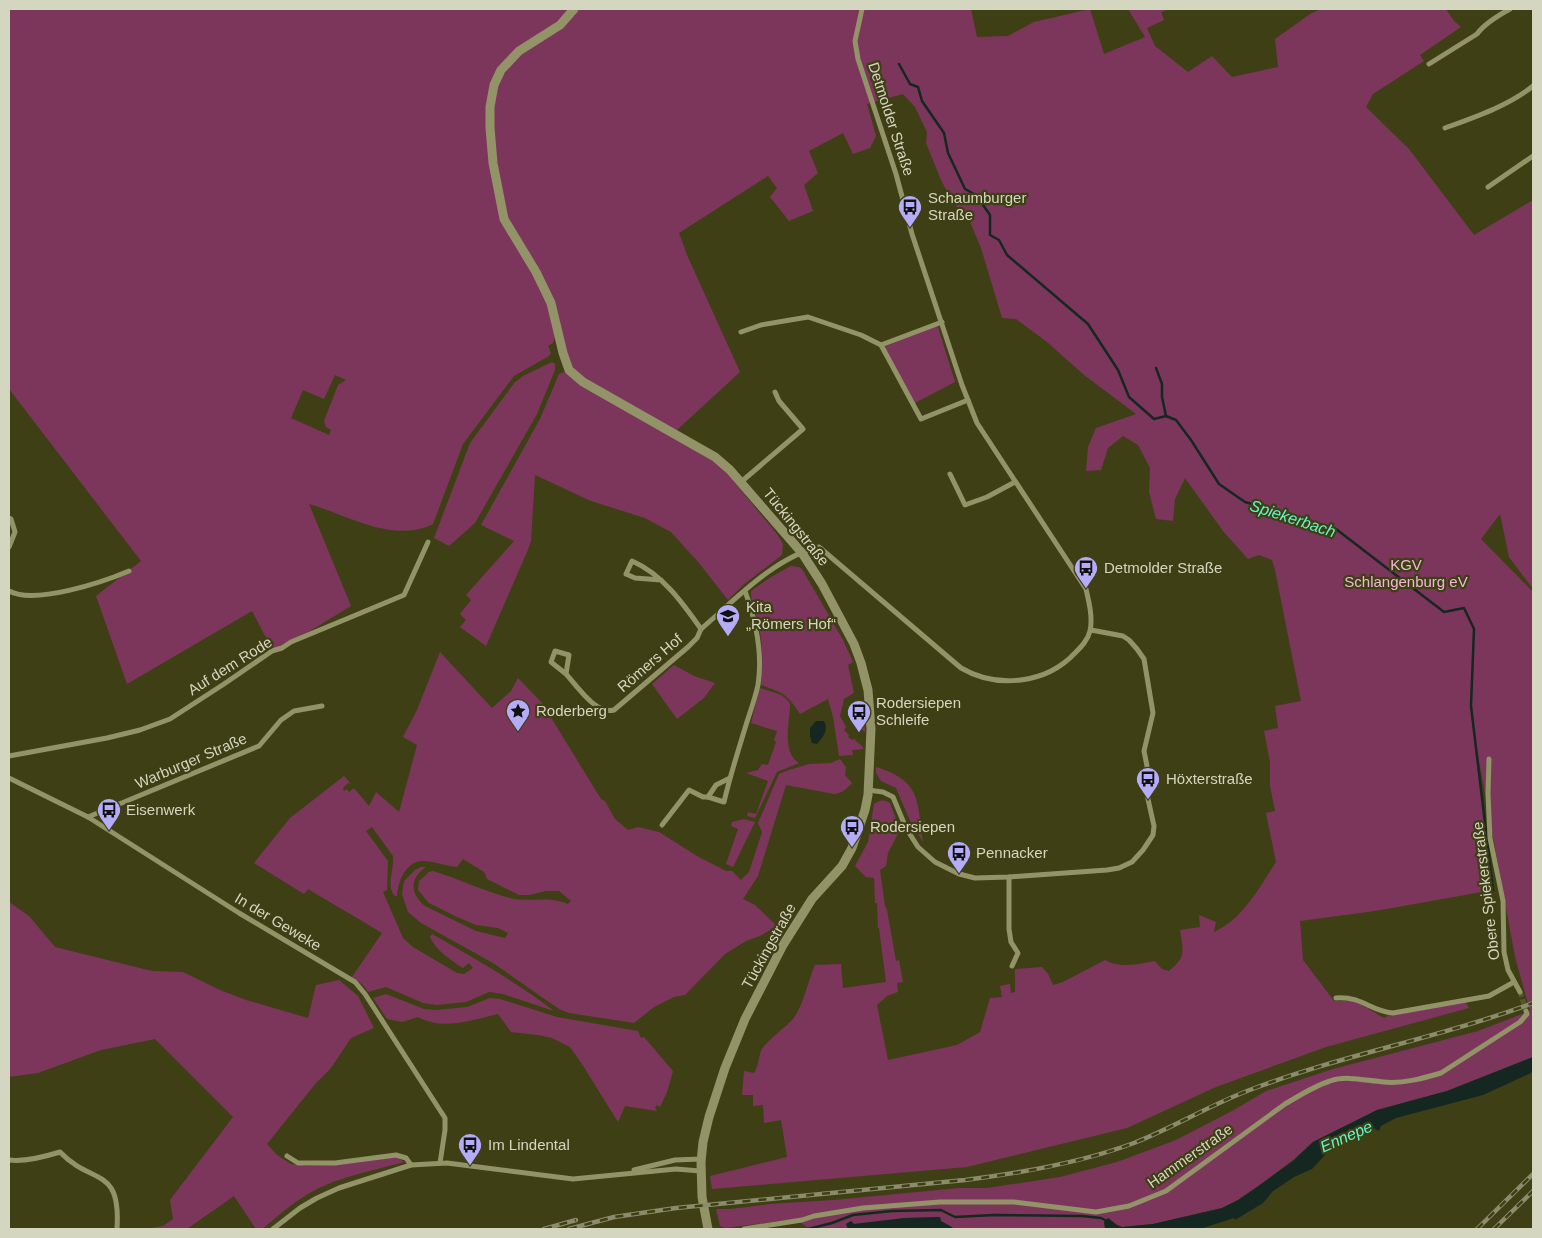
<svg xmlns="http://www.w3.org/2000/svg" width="1542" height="1238" viewBox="0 0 1542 1238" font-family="Helvetica,sans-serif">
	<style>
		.green { fill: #7c365c; fill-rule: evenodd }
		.water { fill: #142821 }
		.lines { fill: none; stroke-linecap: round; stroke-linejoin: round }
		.stream { stroke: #142821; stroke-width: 2.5 }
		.minor-tunnel { stroke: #56562f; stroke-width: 5; stroke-dasharray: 5 2.5; stroke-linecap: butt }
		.minor { stroke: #929367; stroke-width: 5 }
		.tertiary { stroke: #929367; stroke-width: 9 }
		.rail-casing { stroke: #8b8c6c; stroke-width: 4.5 }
		.rail { stroke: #3f3f16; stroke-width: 2.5; stroke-dasharray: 8; stroke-linecap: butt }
		.labels { text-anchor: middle; stroke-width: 4.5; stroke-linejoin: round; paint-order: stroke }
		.street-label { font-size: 15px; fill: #d5d6bf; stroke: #3f3f16 }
		.poi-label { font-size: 15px; fill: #d5d6bf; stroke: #3f3f16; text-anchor: start }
		.park-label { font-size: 15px; fill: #f0b8d2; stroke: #3f3f16 }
		.water-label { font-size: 16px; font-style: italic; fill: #61f6c8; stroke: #3f3f16 }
	</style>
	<rect width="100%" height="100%" fill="#3f3f16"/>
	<g class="green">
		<path d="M9 9H569L551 27 517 48 519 51 560 25 574 9H971L977 37 1008 36 1034 22 1090 9 1104 54 1145 37 1128 9H1169L1161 12 1164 20 1147 28 1155 46 1188 72 1212 56 1232 77 1278 67 1275 39 1310 14 1321 9H1446L1454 21 1461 27 1420 55 1424 61 1373 94 1366 107 1409 149 1474 235 1533 200V589L1509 557 1500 514 1481 539 1533 592V1057L1447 1091 1377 1110 1313 1142 1293 1160 1257 1187 1238 1200 1222 1208 1153 1224 1122 1227 1117 1225 1108 1218 1104 1222 1105 1229H953L951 1227 941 1221 940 1217 905 1218 854 1224 851 1221 846 1224 848 1229C835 1225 820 1233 809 1228 805 1226 800 1222 796 1219L726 1228 720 1226 716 1209H731L769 1204 834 1200 959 1188H987L1060 1177 1117 1162 1176 1140 1234 1110 1266 1091 1333 1069 1478 1031 1530 1011 1515 957 1476 744 1493 890 1375 911 1300 921 1303 960 1334 1001H1355L1384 1018 1393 1013 1465 1001 1469 1008 1326 1047 1216 1087 1127 1128 967 1167 712 1189 710 1176 787 1157 781 1120 764 1123 763 1105 753 1106V1095H742L744 1071 754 1073C759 1065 758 1059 761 1051 764 1043 786 1027 793 1019 803 1007 808 981 815 965L841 964 843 988 886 982 879 928H878L877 903H875L874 878 866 877 855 866 868 842 874 804C879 800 884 799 890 803L900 830 888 853 886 866 880 870 885 906 887 910 896 961 899 960 903 982 897 983 898 992 887 996 877 1005 888 1060 957 1045 980 1032 990 998 1002 997 1000 986 1010 984 1011 993 1015 992V969L1042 967 1048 974 1053 985 1063 982 1105 960C1120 969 1139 964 1155 961L1162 969 1169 971C1187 956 1183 951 1180 930L1200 927 1199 915 1216 922 1214 932C1243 919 1259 888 1276 862L1266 813 1275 811 1270 786V762L1264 731 1278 728 1275 706 1301 701 1275 570 1272 560 1259 555 1248 559 1223 531 1185 478 1175 499 1173 521 1156 519 1149 492 1150 468 1138 445 1123 436 1108 448 1101 470 1086 471 1088 447 1096 428 1136 414 1084 375 1047 342 1016 319 1002 318 981 248 968 217 953 203 941 180 926 143 927 132 915 107 903 94 867 104 876 136 870 148 853 154 843 133 809 151 818 173 804 185 813 211 789 221 770 197 777 188 768 176 679 233 687 255 740 372 677 430 672 436 722 467 777 534 783 544 782 555 743 585 728 600 699 563 671 532 645 518 591 501 535 475 531 541 527 552 486 646 460 627 466 620 460 614 471 600 466 595 514 541 481 525 540 419 559 374 569 370 560 339 555 337 553 343 548 346 551 353 549 356 514 376 463 444 433 524C393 544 348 515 309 504L351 606 274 653 252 611 127 684 96 596 141 561 9 389ZM335 375 346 380 338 385 324 421 326 427 331 430 329 435 291 418 303 390 324 399Z"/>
		<polygon points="937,324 955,382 915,403 884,347"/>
		<polygon points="552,362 555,364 555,370 537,414 475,523 449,546 434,538 470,443 515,382 523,376"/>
		<path d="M791 566 799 567 802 569 843 640 853 662 848 665 854 693 844 699 840 716 846 727 844 730 849 735 848 737 852 740 854 739 863 747V749L852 750 853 755 839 756 833 717 828 699 800 714C787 694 783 693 761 685 764 649 762 632 751 597V591L771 577Z"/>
		<path d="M440 652 492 708 511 691 518 678 542 703 601 799 605 801 615 819 628 830 638 827 659 832 697 856 726 871H732L741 880 749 872 762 832 758 823 779 774 789 770 809 764 831 763 840 759 846 767 845 775 852 783C846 789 843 793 834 794L786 785 758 876 743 899 755 905 777 926 760 936 746 941 725 954 685 995 674 997 654 1007 634 1023 569 1013 559 1009 493 963 421 923 408 912 402 894 404 881 415 870 421 867H426C409 879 410 893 425 906L476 931 505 938 508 933 498 928 476 925 457 917 429 903 418 890 419 881 429 872 433 871C459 879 484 891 510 898 531 903 546 895 568 904L571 901 559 891H546L529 895H519L487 879 484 872 463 859 457 867C447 866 430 860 421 861 405 863 398 882 397 896H395C385 886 395 868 393 856L372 827 366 831 388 861 387 890 383 892 403 938 413 947 457 973 464 974 473 968 469 963 463 968C450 960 436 950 430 937L432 934C474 958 516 982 554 1011L503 994 489 992 466 1002 437 1005 423 1003 386 987 368 992 364 986 352 977 382 933 308 889 304 894 254 863 290 818 344 776 351 784 348 783 343 788 344 791 347 789 349 792 354 788 369 806 376 792 399 812 417 745 403 737 417 710Z"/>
		<polygon points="674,665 694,676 715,683 704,698 677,719 652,684"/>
		<path d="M760 688C772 692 784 693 790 704 790 723 781 752 799 763L777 772 755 818 747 816 748 812 756 814 768 781 746 773 758 770 762 764 768 765 776 742 774 740 777 731 751 723Z"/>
		<polygon points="854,706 863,707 865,732 850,719 850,710"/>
		<path d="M876 767C922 781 917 802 923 842L911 823 896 788 881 781 876 773Z"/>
		<polygon points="744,819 755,822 733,867 726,864 738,829 731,826 732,822"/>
		<path d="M9 902 29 916 55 947 152 971 183 972 220 990 246 1000 308 1018 316 985 339 980 358 996 374 1028 351 1038 331 1068 316 1083 267 1144 277 1155 291 1164 308 1166 345 1164 397 1157 404 1162C372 1171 337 1177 308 1194 291 1204 277 1217 262 1229H256L234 1196 187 1229H145L163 1226 173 1219 170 1200 233 1117 155 1039 101 1050 38 1073 9 1077Z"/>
		<path d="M386 994 424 1009 436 1010 467 1007 490 998 500 999 557 1017 638 1031 641 1038 644 1037 673 1071 667 1092 660 1107 657 1105 655 1107 657 1111 625 1106 618 1122 582 1064 570 1047 552 1038 538 1035 511 1032 498 1014C471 1020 444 1031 418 1017L402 1022 387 1019 373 998Z"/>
	</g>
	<g class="water">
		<path d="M816 721H824C829 730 823 737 817 744L812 743 810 736V728Z"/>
		<polygon points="1533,1057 1533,1072 1483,1095 1396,1118 1381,1126 1379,1131 1373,1128 1341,1141 1326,1154 1312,1169 1294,1177 1273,1191 1263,1203 1235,1220 1234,1218 1200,1229 1100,1229 1105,1228 1104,1222 1108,1218 1117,1225 1122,1227 1153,1224 1222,1208 1238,1200 1257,1187 1293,1161 1313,1142 1377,1110 1447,1091"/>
		<polygon points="940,1217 941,1221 952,1227 953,1229 848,1229 846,1224 851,1221 854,1224 905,1218"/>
	</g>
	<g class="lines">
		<g class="stream">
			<polyline points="899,64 910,84 918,87 922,101 944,133 948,153 965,189 976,195 990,215 990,235 999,240 1007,255 1088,324 1118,370 1129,397 1154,419 1166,416 1176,420 1191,440 1219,484 1245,502 1336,529 1444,612 1464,608 1474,629 1471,706 1493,890"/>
			<polyline points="1156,368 1162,384 1162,397 1166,416"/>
			<polyline points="808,1229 832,1223 853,1215 892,1211 941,1210 955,1217 994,1215 1082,1216 1101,1218 1107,1221"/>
		</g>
		<polyline class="minor-tunnel" points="1520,992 1526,1011"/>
		<g class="minor">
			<path d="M1429 64 1477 34C1485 23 1499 15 1510 9"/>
			<path d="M1445 128C1475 117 1508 106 1533 86"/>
			<polyline points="1488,187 1533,156"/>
			<polyline points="741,332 761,325 808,317 861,335 881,345 921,419 968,400"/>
			<polyline points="881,345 942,322"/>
			<polyline points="950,474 965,505 987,497 1015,482"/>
			<polyline points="741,482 803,429 779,401 775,392"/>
			<polyline points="9,518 11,519 15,532 9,547"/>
			<path d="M661 580 635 578 626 574 632 561C662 574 682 602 701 629"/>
			<path d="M9 591C35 605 103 582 129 571"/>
			<path d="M566 674 551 662 555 651 569 655 566 674C577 686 596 715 614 710L688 647 697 638 701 629C735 600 775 557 819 547L961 668C997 689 1046 684 1075 653 1081 647 1088 640 1090 631 1093 618 1089 602 1086 589L977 423 962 385 912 234 896 174 858 59 855 41 862 9"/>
			<polyline points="9,756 107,738 140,730 170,719 224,684 272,651 282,648 291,642 404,595 428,542"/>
			<polyline points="1489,759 1488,794 1490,838 1503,901 1504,952 1508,970 1520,992"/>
			<polyline points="9,778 88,817 239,913 355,982 365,994 445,1118 445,1130 440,1163"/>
			<path d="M730 778 716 785 708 797 724 802C730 776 738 751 746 725 750 712 755 699 758 685 763 653 756 621 745 591"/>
			<polyline points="868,790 883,792 893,797 906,828 918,847 935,862 959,874 975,878 1009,877 1107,870 1119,868 1132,862 1143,850 1153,835 1154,826 1146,790 1147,766 1144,751 1153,713 1144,659 1137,649 1129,640 1123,636 1091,630"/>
			<polyline points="88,817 259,746 281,720 294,711 322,706"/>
			<polyline points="662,825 689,790 703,797 708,797"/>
			<polyline points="1009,877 1009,929 1011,942 1018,953 1012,966"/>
			<path d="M1336 998C1363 996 1369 1011 1393 1013L1489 996 1514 982"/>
			<polyline points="287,1156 298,1163 335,1163 396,1155 406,1158 411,1165"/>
			<path d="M9 1160C26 1162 44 1157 60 1152 92 1186 121 1165 117 1229"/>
			<polyline points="634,1170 675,1160 701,1159"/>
			<polyline points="273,1229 300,1208 317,1198 339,1188 411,1165 447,1163 573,1179 676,1169 700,1171"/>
			<path d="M744 1229 802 1220 814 1216 863 1208 940 1202H1014L1096 1212 1129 1206 1166 1191 1285 1104C1299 1096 1314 1086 1330 1081 1347 1075 1367 1081 1384 1082 1403 1084 1424 1078 1441 1073L1520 1022 1527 1014 1526 1011"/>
		</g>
		<polyline class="tertiary" points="574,9 560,25 519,51 501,70 494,85 490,107 490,128 493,163 504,219 536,272 551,303 563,353 569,370 583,382 715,457 730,470 802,553 822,584 854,644 861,663 868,690 871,729 868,795 865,810 852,848 842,866 812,899 783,945 745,1019 725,1068 709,1117 703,1142 701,1162 702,1197 708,1229"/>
		<g class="rail-casing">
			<g id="rail">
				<polyline points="544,1229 576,1220"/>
				<path d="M569 1229 614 1217 676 1208 965 1180C1022 1173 1080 1163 1134 1143 1175 1127 1213 1103 1255 1088 1346 1054 1442 1037 1533 1003"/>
				<polyline points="1477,1229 1533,1174"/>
				<polyline points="1494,1229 1533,1191"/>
			</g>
		</g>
		<use href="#rail" class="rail"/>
	</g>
	<defs>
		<g id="bus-pin" transform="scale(1.25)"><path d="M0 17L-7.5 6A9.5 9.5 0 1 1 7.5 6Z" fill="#b5acf8" stroke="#3f3f16"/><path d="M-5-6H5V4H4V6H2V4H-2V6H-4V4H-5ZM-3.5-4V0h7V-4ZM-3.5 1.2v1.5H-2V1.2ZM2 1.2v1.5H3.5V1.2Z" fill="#111"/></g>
		<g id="school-pin" transform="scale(1.25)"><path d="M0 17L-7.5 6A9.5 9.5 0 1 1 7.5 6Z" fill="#b5acf8" stroke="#3f3f16"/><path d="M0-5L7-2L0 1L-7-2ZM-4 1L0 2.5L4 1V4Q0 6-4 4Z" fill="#111"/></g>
		<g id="sight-pin" transform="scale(1.25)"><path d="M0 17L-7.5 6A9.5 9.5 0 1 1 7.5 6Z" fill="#b5acf8" stroke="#3f3f16"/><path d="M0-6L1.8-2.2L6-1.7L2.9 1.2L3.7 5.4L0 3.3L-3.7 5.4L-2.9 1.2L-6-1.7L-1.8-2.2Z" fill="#111"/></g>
	</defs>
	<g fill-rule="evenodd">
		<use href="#bus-pin" x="910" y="207"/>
		<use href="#bus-pin" x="1086" y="568"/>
		<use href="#school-pin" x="728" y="616"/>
		<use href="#sight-pin" x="518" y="711"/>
		<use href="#bus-pin" x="859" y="712"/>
		<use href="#bus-pin" x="1148" y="779"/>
		<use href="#bus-pin" x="109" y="810"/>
		<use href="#bus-pin" x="852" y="827"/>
		<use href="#bus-pin" x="959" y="853"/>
		<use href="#bus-pin" x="470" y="1145"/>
	</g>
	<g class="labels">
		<g class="street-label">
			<text transform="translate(891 119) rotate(72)" y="5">Detmolder Straße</text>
			<text transform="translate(796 527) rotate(51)" y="5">Tückingstraße</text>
			<text transform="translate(650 663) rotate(-41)" y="5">Römers Hof</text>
			<text transform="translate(230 666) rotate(-32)" y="5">Auf dem Rode</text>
			<text transform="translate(191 761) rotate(-23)" y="5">Warburger Straße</text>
			<text transform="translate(1486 891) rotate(-97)" y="5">Obere Spiekerstraße</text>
			<text transform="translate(278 922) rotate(31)" y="5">In der Geweke</text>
			<text transform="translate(769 946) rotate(-61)" y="5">Tückingstraße</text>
			<text transform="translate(1190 1156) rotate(-35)" y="5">Hammerstraße</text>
		</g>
		<g class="poi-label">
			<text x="928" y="203">Schaumburger<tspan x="928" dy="17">Straße</tspan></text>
			<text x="1104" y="573">Detmolder Straße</text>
			<text x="746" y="612">Kita<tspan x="746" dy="17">„Römers Hof“</tspan></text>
			<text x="876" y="708">Rodersiepen<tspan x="876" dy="17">Schleife</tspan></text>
			<text x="536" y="716">Roderberg</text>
			<text x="1166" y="784">Höxterstraße</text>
			<text x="126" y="815">Eisenwerk</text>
			<text x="870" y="832">Rodersiepen</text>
			<text x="976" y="858">Pennacker</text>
			<text x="488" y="1150">Im Lindental</text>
		</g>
		<g class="park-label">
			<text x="1406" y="570">KGV<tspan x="1406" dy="17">Schlangenburg eV</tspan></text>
		</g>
		<g class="water-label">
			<text transform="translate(1293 518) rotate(18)" y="6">Spiekerbach</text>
			<text transform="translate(1346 1136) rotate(-24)" y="6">Ennepe</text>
		</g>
	</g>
	<rect width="1542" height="1238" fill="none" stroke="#d5d6bf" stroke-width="20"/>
</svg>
